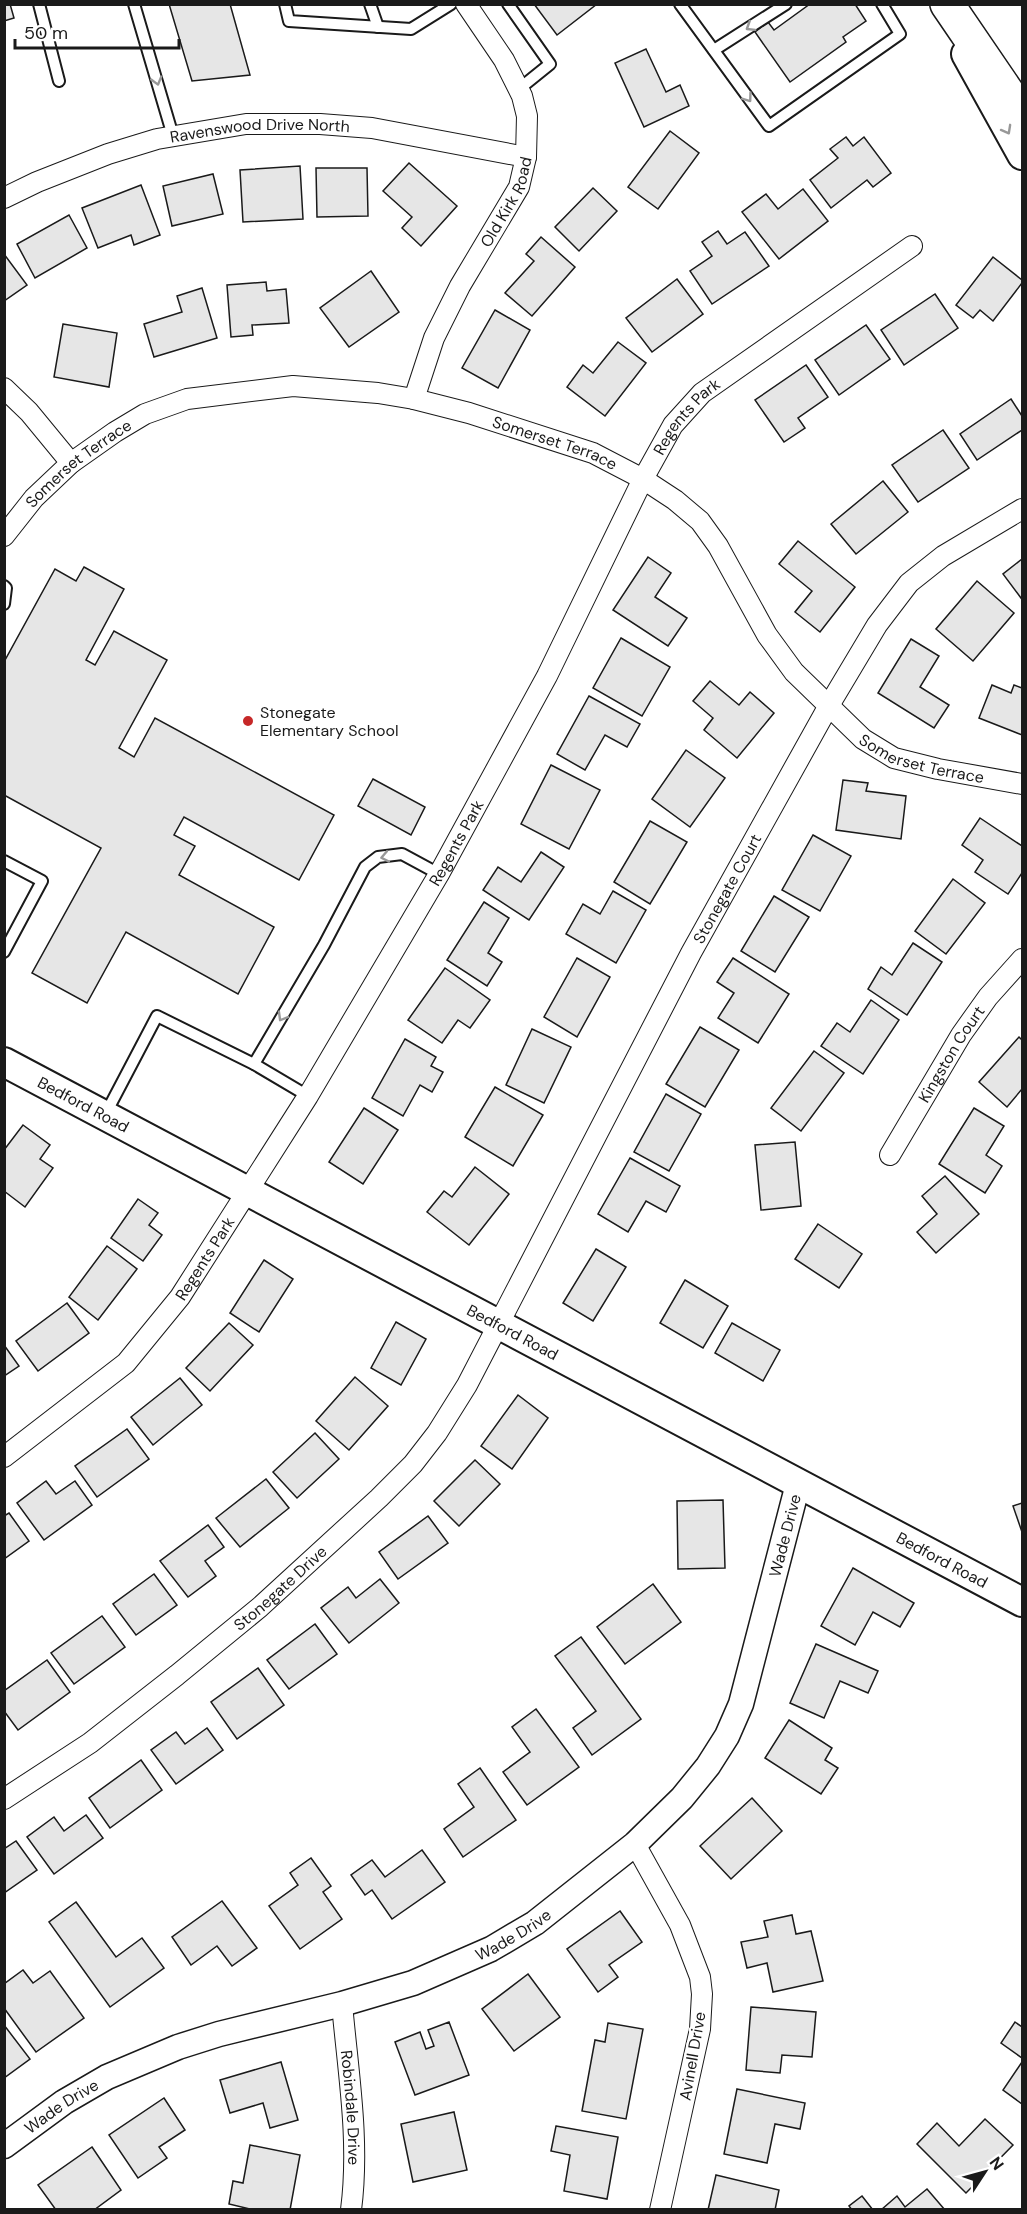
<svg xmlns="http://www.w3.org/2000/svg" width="1027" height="2214" viewBox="0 0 1027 2214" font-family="'DM Sans',sans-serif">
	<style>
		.building { fill: #e6e6e6; stroke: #1a1a1a; stroke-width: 1.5 }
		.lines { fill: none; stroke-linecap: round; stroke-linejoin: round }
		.service-casing { stroke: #1a1a1a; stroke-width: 14 }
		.minor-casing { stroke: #1a1a1a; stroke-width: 22 }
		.tertiary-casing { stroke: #1a1a1a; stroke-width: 27 }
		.secondary-casing { stroke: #1a1a1a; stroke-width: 32 }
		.motorway-casing { stroke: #1a1a1a; stroke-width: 36 }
		.service { stroke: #fff; stroke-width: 10 }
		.minor { stroke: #fff; stroke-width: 20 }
		.tertiary { stroke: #fff; stroke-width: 24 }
		.secondary { stroke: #fff; stroke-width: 28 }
		.motorway { stroke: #fff; stroke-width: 33 }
		.oneway { stroke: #989898 }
		.poi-dot { fill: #c62828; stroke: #fff; stroke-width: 2 }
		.labels { text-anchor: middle; stroke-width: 4.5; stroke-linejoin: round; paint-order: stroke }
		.street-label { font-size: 16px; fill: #1a1a1a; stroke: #fff }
		.poi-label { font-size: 16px; fill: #1a1a1a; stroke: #fff; text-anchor: start }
	</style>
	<rect width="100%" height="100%" fill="#fff"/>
	<g class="building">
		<polygon points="4,4 10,4 14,18 4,21"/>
		<polygon points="169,4 230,4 250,75 192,81"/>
		<polygon points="534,4 597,4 557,35"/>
		<polygon points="810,4 855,4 866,21 843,37 846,42 790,82 755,32 768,22 774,30"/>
		<polygon points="646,49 666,92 680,85 689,106 644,127 615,63"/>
		<polygon points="670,131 699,153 658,209 628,187"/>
		<polygon points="846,137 853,146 864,137 891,173 873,187 867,180 831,208 810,180 838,158 830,149"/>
		<polygon points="409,163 457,206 421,246 402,228 412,217 383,191"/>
		<polygon points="300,166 303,219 243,222 240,170"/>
		<polygon points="316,168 367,168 368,216 317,217"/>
		<polygon points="213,174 223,214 172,226 163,186"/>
		<polygon points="141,185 160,235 134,245 131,235 98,248 82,208"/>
		<polygon points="593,188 617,211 579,251 555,227"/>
		<polygon points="803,189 828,221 779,259 742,212 766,194 778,209"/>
		<polygon points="69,215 87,248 35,278 17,244"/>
		<polygon points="718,231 727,244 745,232 769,266 712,304 690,271 712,256 702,242"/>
		<polygon points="541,237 575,267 532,316 505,293 534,261 526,254"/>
		<polygon points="4,254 27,285 4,301"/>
		<polygon points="993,257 1022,280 1022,283 993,321 980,310 973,318 956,305"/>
		<polygon points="371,271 399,312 349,347 320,308"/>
		<polygon points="677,279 703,314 652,352 626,318"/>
		<polygon points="266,282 267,291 286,289 289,323 252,325 253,335 231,337 227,285"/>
		<polygon points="202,288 217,338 154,357 144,324 182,312 177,296"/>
		<polygon points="935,294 958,328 904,365 881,330"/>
		<polygon points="495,310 530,330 498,388 462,368"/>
		<polygon points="63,324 117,333 109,387 54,377"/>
		<polygon points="866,325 890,359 839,395 815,360"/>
		<polygon points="618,342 646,363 605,416 567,387 583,365 593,373"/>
		<polygon points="806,365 828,397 798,418 805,428 784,442 755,400"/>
		<polygon points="1011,399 1022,416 1022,430 977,460 960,434"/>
		<polygon points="943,430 969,468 918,502 892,465"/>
		<polygon points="883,481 908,512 856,554 831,524"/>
		<polygon points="798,541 855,587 820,632 795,612 812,591 779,564"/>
		<polygon points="648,557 671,573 655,597 687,618 668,646 613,610"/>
		<polygon points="1022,559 1022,597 1021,598 1003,574"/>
		<polygon points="84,567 124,589 86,660 95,665 114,631 167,660 119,748 134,757 155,718 334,815 299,880 184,817 174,835 195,846 179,875 274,927 238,994 126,932 87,1003 32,973 101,848 4,795 4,662 55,569 76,581"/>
		<polygon points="977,581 1014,613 973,661 936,629"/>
		<polygon points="621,638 670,667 642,716 593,688"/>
		<polygon points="911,639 939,656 920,687 949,705 934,728 878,693"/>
		<polygon points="710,681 739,705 750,692 774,713 737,758 704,730 713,718 693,701"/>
		<polygon points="992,685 1011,693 1014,685 1022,688 1022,735 979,718"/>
		<polygon points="589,696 640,724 627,747 605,735 585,770 557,754"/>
		<polygon points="686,750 725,778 690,827 652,799"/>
		<polygon points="551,765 600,790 569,849 521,824"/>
		<polygon points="373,779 425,807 411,835 358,806"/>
		<polygon points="843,780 868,783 866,791 906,796 901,839 836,830"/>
		<polygon points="980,818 1022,846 1022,873 1008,894 975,872 983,860 962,845"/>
		<polygon points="650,821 687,842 650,904 614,882"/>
		<polygon points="813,835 851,856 820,911 782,890"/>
		<polygon points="541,852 564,867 529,920 483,890 498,867 521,882"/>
		<polygon points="953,879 985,903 946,954 915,931"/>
		<polygon points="613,891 646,910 616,963 566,934 583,904 600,914"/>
		<polygon points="774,896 809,917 775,972 741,951"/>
		<polygon points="484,902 509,918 488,953 502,962 487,986 447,960"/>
		<polygon points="913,943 942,962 907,1015 868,989 881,967 892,975"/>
		<polygon points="577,958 610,977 577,1037 544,1017"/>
		<polygon points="733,958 789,994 758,1043 718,1018 734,993 717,982"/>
		<polygon points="445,968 490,1000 470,1028 458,1020 442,1043 408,1020"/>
		<polygon points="871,1000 899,1020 863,1074 821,1046 837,1023 850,1032"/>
		<polygon points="700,1027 739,1050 705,1107 666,1084"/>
		<polygon points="532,1029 571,1047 544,1103 506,1085"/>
		<polygon points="1019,1037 1022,1040 1022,1089 1007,1107 979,1082"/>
		<polygon points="405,1039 436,1057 431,1066 443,1072 432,1092 420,1085 403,1116 372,1098"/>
		<polygon points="814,1051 844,1073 801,1131 771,1108"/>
		<polygon points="495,1087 543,1115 513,1166 465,1137"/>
		<polygon points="666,1094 701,1114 669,1171 634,1152"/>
		<polygon points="364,1108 398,1130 363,1184 329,1162"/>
		<polygon points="974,1108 1004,1126 986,1155 1002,1166 985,1193 939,1164"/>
		<polygon points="23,1125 50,1145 40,1159 53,1168 25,1207 4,1191 4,1150"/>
		<polygon points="795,1142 801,1206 761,1210 755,1145"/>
		<polygon points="630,1158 680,1186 666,1212 646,1201 628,1232 598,1214"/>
		<polygon points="475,1167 509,1194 469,1245 427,1212 444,1191 452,1197"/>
		<polygon points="945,1176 979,1214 936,1253 917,1232 937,1214 922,1196"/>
		<polygon points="138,1199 158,1213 149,1225 162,1235 143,1261 111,1238"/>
		<polygon points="818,1224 862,1254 839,1288 795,1259"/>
		<polygon points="107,1246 137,1269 98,1320 69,1297"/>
		<polygon points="596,1249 626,1267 593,1321 563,1303"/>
		<polygon points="264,1260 293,1279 259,1332 230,1313"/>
		<polygon points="685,1280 728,1306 703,1348 660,1323"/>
		<polygon points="67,1303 89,1333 38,1371 16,1341"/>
		<polygon points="396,1322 426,1339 401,1385 371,1368"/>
		<polygon points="229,1323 253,1345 210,1391 186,1368"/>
		<polygon points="732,1323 780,1350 763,1381 715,1353"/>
		<polygon points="4,1345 19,1366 4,1376"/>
		<polygon points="355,1377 388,1406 349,1450 316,1421"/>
		<polygon points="180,1378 202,1405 153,1445 131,1417"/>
		<polygon points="518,1395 548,1418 512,1469 481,1446"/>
		<polygon points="127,1429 149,1459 97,1497 75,1466"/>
		<polygon points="315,1433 339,1459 297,1498 273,1472"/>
		<polygon points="475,1460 500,1484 459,1526 434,1501"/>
		<polygon points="266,1479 289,1508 240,1547 216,1518"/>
		<polygon points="46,1481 56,1494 75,1481 92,1505 44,1540 17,1503"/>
		<polygon points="723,1500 725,1568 678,1569 677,1501"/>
		<polygon points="1022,1503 1022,1532 1013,1506"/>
		<polygon points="9,1513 29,1541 4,1559 4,1516"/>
		<polygon points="428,1516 448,1543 398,1579 379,1552"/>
		<polygon points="208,1525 224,1547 205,1561 216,1576 188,1597 160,1561"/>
		<polygon points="853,1568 914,1603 900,1627 873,1612 855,1645 821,1626"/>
		<polygon points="154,1574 177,1605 136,1635 113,1604"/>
		<polygon points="380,1579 399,1603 349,1643 321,1608 348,1587 356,1598"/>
		<polygon points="653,1584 681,1622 625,1664 597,1627"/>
		<polygon points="102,1616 125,1647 74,1684 51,1653"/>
		<polygon points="315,1624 337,1654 289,1689 267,1660"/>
		<polygon points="581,1637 641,1719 592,1755 573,1728 596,1711 555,1656"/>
		<polygon points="816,1644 878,1671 868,1693 840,1681 824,1718 790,1703"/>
		<polygon points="47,1660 70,1692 18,1730 4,1711 4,1691"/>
		<polygon points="258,1668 284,1705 237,1739 211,1702"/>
		<polygon points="536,1709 579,1767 527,1805 503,1772 530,1752 512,1727"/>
		<polygon points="789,1720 832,1748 825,1760 838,1768 821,1794 765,1758"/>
		<polygon points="207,1728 223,1750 176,1784 151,1750 176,1732 185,1744"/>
		<polygon points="141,1760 162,1790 110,1828 89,1798"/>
		<polygon points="480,1768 516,1820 463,1857 444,1829 474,1807 458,1784"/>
		<polygon points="752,1798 782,1831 731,1879 700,1846"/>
		<polygon points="86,1815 103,1838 54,1874 27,1837 54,1817 64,1831"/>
		<polygon points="16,1841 37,1870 4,1893 4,1849"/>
		<polygon points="422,1850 445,1882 392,1919 372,1890 365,1895 351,1875 372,1860 385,1877"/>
		<polygon points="311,1858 331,1886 323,1892 342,1919 300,1949 269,1906 298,1885 290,1873"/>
		<polygon points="222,1901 257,1948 232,1966 217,1946 191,1965 172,1937"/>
		<polygon points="76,1902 116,1957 142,1938 164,1968 110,2007 49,1922"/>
		<polygon points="620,1911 642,1942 609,1965 618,1977 598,1992 567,1949"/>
		<polygon points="792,1915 796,1934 811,1931 823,1981 773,1992 767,1963 747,1968 741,1942 768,1937 764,1921"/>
		<polygon points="23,1970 33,1983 50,1971 84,2018 36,2052 4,2008 4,1984"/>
		<polygon points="528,1974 560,2017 514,2051 482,2009"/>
		<polygon points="751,2007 816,2012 812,2057 782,2055 780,2073 746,2070"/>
		<polygon points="449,2022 469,2075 415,2095 395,2042 420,2032 426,2049 434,2046 428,2030"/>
		<polygon points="1015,2022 1022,2027 1022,2058 1001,2043"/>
		<polygon points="608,2023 643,2029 626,2119 582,2111 595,2040 605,2042"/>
		<polygon points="4,2025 30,2059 4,2078"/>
		<polygon points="281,2062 298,2120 270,2128 263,2103 230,2113 220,2080"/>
		<polygon points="1022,2062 1022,2104 1003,2090"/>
		<polygon points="737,2089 805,2103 800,2129 775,2124 767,2163 724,2154"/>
		<polygon points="164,2098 185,2130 159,2147 167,2158 138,2178 109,2135"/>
		<polygon points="454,2112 467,2170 413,2182 401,2124"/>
		<polygon points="985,2119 1013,2145 966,2193 917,2144 937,2123 959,2146"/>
		<polygon points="556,2126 618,2137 607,2199 564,2191 570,2155 551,2151"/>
		<polygon points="250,2145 300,2155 290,2210 254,2210 229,2204 233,2181 243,2183"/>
		<polygon points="92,2147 121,2190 94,2210 56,2210 38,2185"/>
		<polygon points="716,2175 779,2190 775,2210 708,2210"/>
		<polygon points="927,2189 945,2210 881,2210 897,2196 905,2207"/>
		<polygon points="862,2196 873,2210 852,2210 849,2206"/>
	</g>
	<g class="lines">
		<g class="service-casing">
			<g id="service">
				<polyline points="39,4 59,81"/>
				<polyline points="134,4 173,136"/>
				<polyline points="285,4 289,21 411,29 451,4"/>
				<polyline points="370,4 378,27"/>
				<polyline points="508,4 550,64 519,89"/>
				<polyline points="680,4 769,126 900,34 882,4"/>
				<polyline points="714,50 786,4"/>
				<polyline points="4,586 6,588 4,604"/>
				<polyline points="4,861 42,881 4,952"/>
				<polyline points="254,1064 324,945 365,867 378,857 402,854 439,874"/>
				<polyline points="105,1115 157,1016 254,1064 308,1096"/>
			</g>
		</g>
		<g class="minor-casing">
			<g id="minor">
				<path id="s1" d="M4 198 37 182 108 154 157 139 246 124H320L372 128 526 157"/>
				<polyline points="4,388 29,412 71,463"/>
				<path id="s2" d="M414 399 434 338 460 286 519 187 526 157 527 116 522 96 504 60 466 4"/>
				<path id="s3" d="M4 536 34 498 71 463 115 432 145 414 187 399 293 386 378 393 414 399 469 413 593 453 643 479 675 500 700 521 718 546 767 635 794 672 863 739 894 758 938 769 1022 784"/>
				<path id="s4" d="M890 1155 961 1035 988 997 1022 959"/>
				<path id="s5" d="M4 1457 126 1363 180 1297 308 1096 439 874 547 676 643 479 673 425 702 393 912 246"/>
				<path id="s6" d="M4 1799 90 1743 177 1675 260 1607 379 1498 413 1464 437 1433 467 1385 691 953 828 707 877 625 909 583 943 556 1022 509"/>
				<polyline points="635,1844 680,1925 700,1977 702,1994 700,2029 660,2210"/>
				<path id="s7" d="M342 2004C348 2072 360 2141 351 2210"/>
			</g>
		</g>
		<g class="tertiary-casing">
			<g id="tertiary">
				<path id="s8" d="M4 2146 64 2102 107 2077 178 2047 219 2034 342 2004 413 1983 491 1949 535 1923 635 1844 682 1798 708 1766 727 1736 741 1704 798 1484"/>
			</g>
		</g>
		<g class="secondary-casing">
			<g id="secondary">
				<polyline points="966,54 1022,155"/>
				<path id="s9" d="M4 1062 1022 1602"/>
			</g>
		</g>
		<g class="motorway-casing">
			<polyline id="motorway" points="947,4 1022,114"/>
		</g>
		<use href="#service" class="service"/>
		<use href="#minor" class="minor"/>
		<use href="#tertiary" class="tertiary"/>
		<use href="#secondary" class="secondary"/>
		<use href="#motorway" class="motorway"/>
	</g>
	<defs><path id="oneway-chevron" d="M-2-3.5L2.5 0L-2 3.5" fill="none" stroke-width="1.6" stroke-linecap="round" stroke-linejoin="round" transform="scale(1.5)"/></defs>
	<g class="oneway">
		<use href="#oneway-chevron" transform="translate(750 27) rotate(148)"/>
		<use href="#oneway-chevron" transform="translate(157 81) rotate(74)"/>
		<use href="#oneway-chevron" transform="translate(748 98) rotate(54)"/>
		<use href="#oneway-chevron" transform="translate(1007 130) rotate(61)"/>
		<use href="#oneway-chevron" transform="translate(385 857) rotate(169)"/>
		<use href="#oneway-chevron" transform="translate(282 1017) rotate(120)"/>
	</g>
	<circle class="poi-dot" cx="248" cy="721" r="6"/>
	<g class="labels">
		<g class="street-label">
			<text dy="6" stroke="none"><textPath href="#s1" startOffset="268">Ravenswood Drive North</textPath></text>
			<text dy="6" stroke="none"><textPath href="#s2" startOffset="219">Old Kirk Road</textPath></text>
			<text dy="6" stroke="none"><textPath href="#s5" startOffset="1257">Regents Park</textPath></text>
			<text dy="6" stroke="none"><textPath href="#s3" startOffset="609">Somerset Terrace</textPath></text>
			<text dy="6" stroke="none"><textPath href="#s3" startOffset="105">Somerset Terrace</textPath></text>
			<text dy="6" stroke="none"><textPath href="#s3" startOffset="1113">Somerset Terrace</textPath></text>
			<text dy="6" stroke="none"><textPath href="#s5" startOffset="771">Regents Park</textPath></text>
			<text dy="6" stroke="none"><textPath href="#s6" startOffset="1186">Stonegate Court</textPath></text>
			<text dy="6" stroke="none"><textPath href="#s4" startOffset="118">Kingston Court</textPath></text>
			<text dy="6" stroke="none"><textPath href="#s9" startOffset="90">Bedford Road</textPath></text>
			<text dy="6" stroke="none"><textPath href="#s5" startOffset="285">Regents Park</textPath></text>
			<text dy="6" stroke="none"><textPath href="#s9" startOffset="576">Bedford Road</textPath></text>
			<text dy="6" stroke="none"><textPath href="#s8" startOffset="1060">Wade Drive</textPath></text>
			<text dy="6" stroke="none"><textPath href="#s9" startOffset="1062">Bedford Road</textPath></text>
			<text dy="6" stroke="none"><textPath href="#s6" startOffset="348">Stonegate Drive</textPath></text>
			<text dy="6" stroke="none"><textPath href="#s8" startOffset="556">Wade Drive</textPath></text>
			<text transform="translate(692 2056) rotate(-80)" y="6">Avinell Drive</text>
			<text dy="6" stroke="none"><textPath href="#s8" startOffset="70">Wade Drive</textPath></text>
			<text dy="6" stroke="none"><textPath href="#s7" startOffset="104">Robindale Drive</textPath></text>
		</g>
		<g class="poi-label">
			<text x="260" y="718">Stonegate<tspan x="260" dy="18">Elementary School</tspan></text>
		</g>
	</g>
	<rect width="1027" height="2214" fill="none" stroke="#1a1a1a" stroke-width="12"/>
	<g transform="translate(985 2172) rotate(54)" stroke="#ffffff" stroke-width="4.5" paint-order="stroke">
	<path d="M0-4.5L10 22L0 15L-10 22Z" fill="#1a1a1a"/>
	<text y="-9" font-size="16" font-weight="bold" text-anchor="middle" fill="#1a1a1a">N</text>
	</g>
	<path d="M15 39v9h164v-9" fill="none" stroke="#1a1a1a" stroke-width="3"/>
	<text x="24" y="39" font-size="18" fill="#1a1a1a" stroke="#ffffff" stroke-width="4.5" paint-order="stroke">50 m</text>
</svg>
